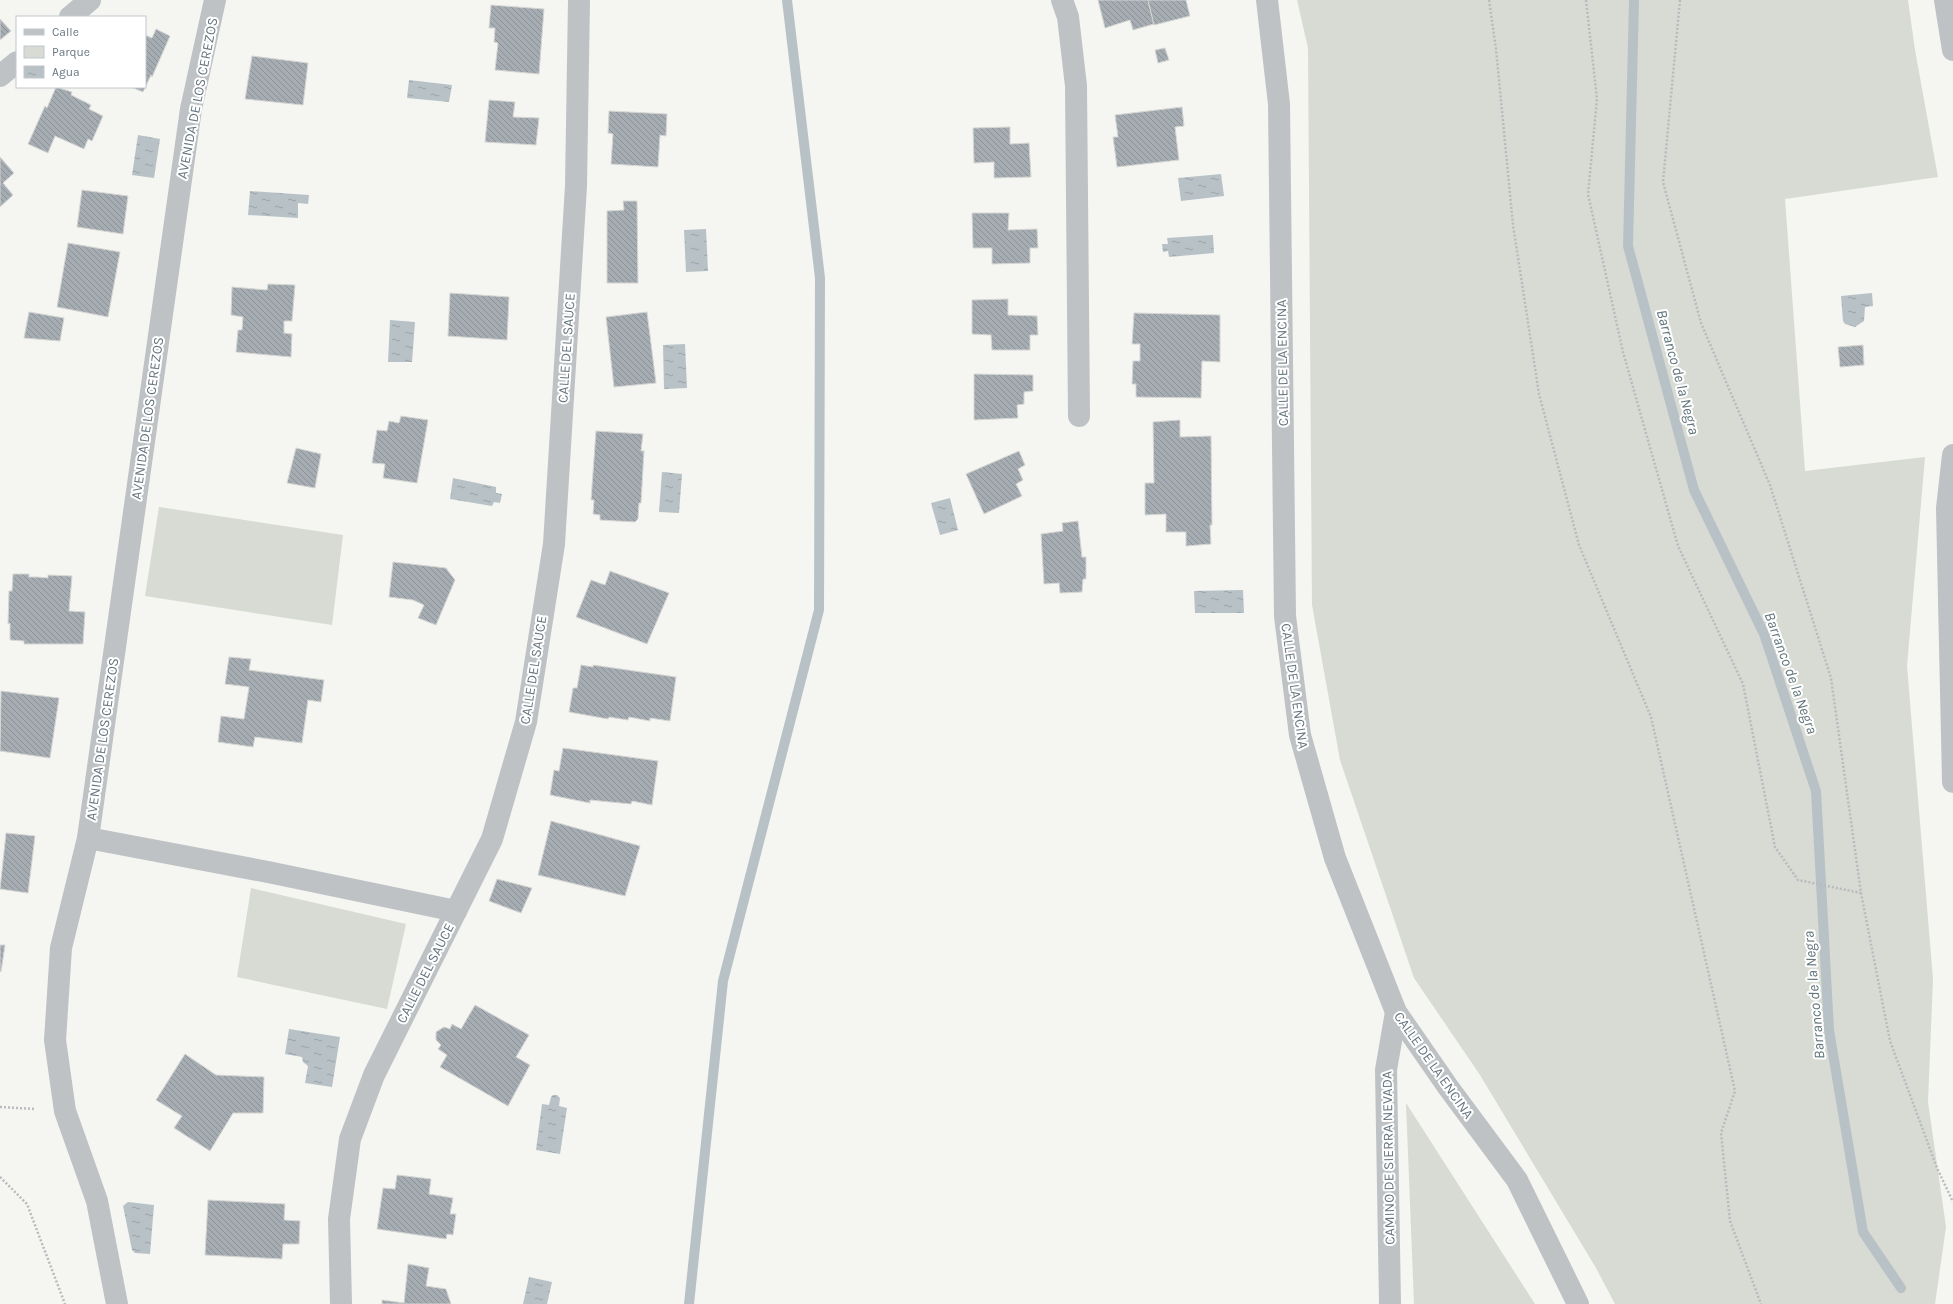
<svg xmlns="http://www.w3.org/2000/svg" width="1953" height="1304" viewBox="0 0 1953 1304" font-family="Karla,sans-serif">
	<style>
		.green { fill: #d7dbd3 }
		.water { fill: url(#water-ripples) }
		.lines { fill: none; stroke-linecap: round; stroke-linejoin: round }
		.stream { stroke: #b8c2c6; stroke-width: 10 }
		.building { fill: url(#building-back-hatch); stroke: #d6d6d4 }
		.path { stroke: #b8bbbd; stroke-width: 2.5; stroke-dasharray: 2 2; stroke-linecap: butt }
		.minor { stroke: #bec2c5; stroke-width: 22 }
		.labels { text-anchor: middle; stroke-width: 4; stroke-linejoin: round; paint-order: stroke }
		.street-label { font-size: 14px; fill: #677680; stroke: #fff }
		.water-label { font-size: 15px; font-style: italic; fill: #63777d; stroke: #fff }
	</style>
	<defs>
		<pattern id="water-ripples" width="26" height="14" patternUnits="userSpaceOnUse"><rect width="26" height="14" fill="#b8c2c6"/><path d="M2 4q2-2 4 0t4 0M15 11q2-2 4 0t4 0" fill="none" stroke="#99a2a6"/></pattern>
		<pattern id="building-back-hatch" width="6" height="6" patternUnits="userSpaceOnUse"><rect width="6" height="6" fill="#a6adb2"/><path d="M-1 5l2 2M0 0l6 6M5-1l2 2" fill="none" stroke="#8b9196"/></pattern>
	</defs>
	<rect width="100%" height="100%" fill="#f5f5f2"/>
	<g class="green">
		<polygon points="1297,0 1908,0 1915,50 1938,177 1785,199 1805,471 1925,457 1907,666 1933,979 1928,1102 1946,1227 1935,1304 1615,1304 1596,1268 1480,1075 1414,978 1340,760 1312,605 1308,48"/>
		<polygon points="159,507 343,535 332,625 145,596"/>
		<polygon points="251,888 406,924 387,1009 237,977"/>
		<polygon points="1406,1103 1535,1304 1414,1304"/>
	</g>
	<g class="water">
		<polygon points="409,80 452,85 449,102 407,98"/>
		<polygon points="138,135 160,139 154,178 132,175"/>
		<polygon points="1221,174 1224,196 1181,201 1178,178"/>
		<polygon points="250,191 309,195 308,204 298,203 298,218 248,215"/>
		<polygon points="706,229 708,271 686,272 684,230"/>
		<polygon points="1213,235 1214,253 1169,257 1168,251 1163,252 1162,244 1168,244 1167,238"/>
		<polygon points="1872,293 1873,306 1865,307 1864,321 1855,327 1845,324 1843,321 1841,296"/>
		<polygon points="390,320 415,322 412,362 388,362"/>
		<polygon points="685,344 687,388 664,389 663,345"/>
		<polygon points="662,472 682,474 679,513 659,512"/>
		<polygon points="453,478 496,487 496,493 502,494 500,503 494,502 492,506 450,499"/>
		<polygon points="950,498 958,530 940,535 931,503"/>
		<polygon points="1243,590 1244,613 1195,613 1194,591"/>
		<polygon points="289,1029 340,1037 332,1087 305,1083 308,1066 303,1062 302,1057 285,1054"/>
		<polygon points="553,1095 557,1095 560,1098 559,1106 567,1108 560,1154 536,1150 542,1104 549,1105 551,1097"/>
		<polygon points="128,1202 154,1205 150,1254 135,1253 132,1250 123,1206"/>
		<polygon points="529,1277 552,1282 547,1304 523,1304"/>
	</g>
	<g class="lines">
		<g class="stream">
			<polyline points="1634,0 1628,246 1694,490 1764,634 1816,791 1829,1030 1863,1232 1901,1288"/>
			<polyline points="689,1304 723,981 819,610 820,278 787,0"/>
		</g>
	</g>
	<g class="building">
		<polygon points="1098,0 1148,0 1154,24 1133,30 1130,20 1105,28"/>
		<polygon points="1148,0 1186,0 1190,16 1154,25"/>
		<polygon points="491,5 544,9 539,74 495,70 498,43 494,42 495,28 489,28"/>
		<polygon points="0,19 11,31 0,40"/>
		<polygon points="156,29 170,36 152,77 151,75 143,92 131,87 145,87 145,35 152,38"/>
		<polygon points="1165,48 1169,60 1158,63 1155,50"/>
		<polygon points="252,56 308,63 303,105 245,99"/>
		<polygon points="56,87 72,92 71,95 91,105 89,109 103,116 92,141 88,139 84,149 55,136 48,153 28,144 45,106 47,108"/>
		<polygon points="489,100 515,102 513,117 539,118 536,145 485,142"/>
		<polygon points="1182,107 1184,126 1175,127 1179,160 1117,167 1113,137 1118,137 1115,115"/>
		<polygon points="609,111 667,114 666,136 660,135 658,167 611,164 613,134 608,133"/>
		<polygon points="1010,127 1010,144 1029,143 1031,177 994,178 994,162 974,163 973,128"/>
		<polygon points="0,157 14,173 3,183 13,195 0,207"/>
		<polygon points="82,190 128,196 123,234 77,227"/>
		<polygon points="623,201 637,201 638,283 607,283 607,211 624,210"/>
		<polygon points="972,213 1009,213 1008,230 1037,229 1038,248 1030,248 1030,263 992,264 992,248 973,248"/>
		<polygon points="68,243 120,252 108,317 57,307"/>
		<polygon points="268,284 295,285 292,321 284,321 284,333 292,334 291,357 236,352 238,330 242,330 243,317 231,315 232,287 267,290"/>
		<polygon points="450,293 509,297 507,340 448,336"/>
		<polygon points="1008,299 1008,315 1037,316 1038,335 1030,335 1030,350 992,350 991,335 972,334 972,300"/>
		<polygon points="29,312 64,318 60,341 24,338"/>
		<polygon points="647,312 656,383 614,387 606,317"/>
		<polygon points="1134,313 1220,315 1220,362 1202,361 1201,398 1136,397 1136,384 1132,384 1133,361 1140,361 1140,344 1132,344"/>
		<polygon points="1863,345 1864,365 1840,367 1838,347"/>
		<polygon points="974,374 1033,375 1033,391 1024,392 1024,404 1017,405 1018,418 974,420"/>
		<polygon points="401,416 428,420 417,483 383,478 385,464 372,463 377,430 387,431 389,421 399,423"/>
		<polygon points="1180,420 1180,437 1211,436 1212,525 1210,525 1211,544 1186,546 1186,532 1166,532 1166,514 1145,515 1145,483 1154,483 1153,422"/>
		<polygon points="596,431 643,434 641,451 644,451 641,503 639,503 638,519 635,522 600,520 600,515 593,514 594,500 591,500"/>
		<polygon points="296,448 321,454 315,488 287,483"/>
		<polygon points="1019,451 1025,465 1018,469 1023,480 1016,484 1022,496 984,514 966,474"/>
		<polygon points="1078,521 1082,557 1086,557 1086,579 1083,579 1082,592 1060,593 1059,583 1044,584 1041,534 1063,531 1062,523"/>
		<polygon points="393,562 446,568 455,580 436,625 418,618 424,605 413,600 389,597"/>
		<polygon points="610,571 669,593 647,644 576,617 591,580 605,585"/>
		<polygon points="13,574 29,574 29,577 37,577 48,578 48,575 72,576 69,611 85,612 83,644 24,644 24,641 10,640 10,623 8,624 9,591 12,591"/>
		<polygon points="229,657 251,659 249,670 324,680 321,702 308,700 302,743 255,737 253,747 218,742 221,716 244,719 249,687 225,684"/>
		<polygon points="581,665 593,667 593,665 676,677 670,721 650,718 650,721 629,717 628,720 609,717 608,719 569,712 573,688 577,688"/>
		<polygon points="1,691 59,698 50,758 0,751"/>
		<polygon points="563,748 658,761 652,805 632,801 631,804 590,800 590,803 550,795 554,770 559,771"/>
		<polygon points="551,821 640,846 625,896 538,875"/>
		<polygon points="6,833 35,836 28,893 0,889"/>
		<polygon points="497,879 532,888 521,913 489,901"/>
		<polygon points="0,945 5,945 1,972 0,971"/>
		<polygon points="475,1005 529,1035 516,1057 530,1065 508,1106 440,1067 447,1055 438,1049 441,1045 436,1040 436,1032 444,1027 450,1029 452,1024 461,1029"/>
		<polygon points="185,1054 216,1075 264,1077 263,1113 233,1113 210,1151 174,1128 182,1116 156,1100"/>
		<polygon points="397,1175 431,1179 429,1194 453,1198 450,1214 456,1214 453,1235 447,1234 446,1239 377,1229 383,1188 395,1189"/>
		<polygon points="208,1200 285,1204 284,1220 300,1221 299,1244 283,1244 282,1259 205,1255"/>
		<polygon points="408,1264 429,1268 426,1286 446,1289 451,1304 382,1304 382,1300 404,1303"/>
	</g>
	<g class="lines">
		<g class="path">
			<polyline points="1489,0 1496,49 1513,225 1539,394 1579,545 1651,717 1735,1091 1721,1133 1730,1221 1761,1304"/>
			<polyline points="1586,0 1597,99 1588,194 1623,352 1678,546 1743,684 1775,847 1798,880 1861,893"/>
			<polyline points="1680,0 1663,182 1701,323 1770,485 1831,678 1861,893 1890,1041 1937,1168 1953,1202"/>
			<polyline points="0,1107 35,1109"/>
			<polyline points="0,1177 27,1204 65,1304"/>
		</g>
		<g class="minor">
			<polyline points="1062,0 1068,17 1076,86 1079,416"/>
			<polyline points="1267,0 1279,104 1285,616 1300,735 1335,858 1396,1012 1448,1087 1517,1180 1578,1304"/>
			<polyline points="1945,0 1953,50"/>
			<polyline points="70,17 90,0"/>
			<polyline points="0,76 17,62"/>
			<polyline points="1953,455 1947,508 1953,782"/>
			<polyline points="88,838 268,872 456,911"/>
			<polyline points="117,1304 97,1201 65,1111 55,1040 61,948 88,838 191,109 215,0"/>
			<polyline points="341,1304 339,1219 350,1139 374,1075 492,839 526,722 554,544 576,186 579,0"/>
			<polyline points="1390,1304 1386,1070 1396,1012"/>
		</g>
	</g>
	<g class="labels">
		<g class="street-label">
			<text transform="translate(197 98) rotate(-79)" y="5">AVENIDA DE LOS CEREZOS</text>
			<text transform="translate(566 348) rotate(-86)" y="5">CALLE DEL SAUCE</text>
			<text transform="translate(1282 363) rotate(-91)" y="5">CALLE DE LA ENCINA</text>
			<text transform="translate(147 418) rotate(-82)" y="5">AVENIDA DE LOS CEREZOS</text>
			<text transform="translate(533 670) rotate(-81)" y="5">CALLE DEL SAUCE</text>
			<text transform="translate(1295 686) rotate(82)" y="5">CALLE DE LA ENCINA</text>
			<text transform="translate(102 739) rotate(-82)" y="5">AVENIDA DE LOS CEREZOS</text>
			<text transform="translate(425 973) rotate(-63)" y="5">CALLE DEL SAUCE</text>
			<text transform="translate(1434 1065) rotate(55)" y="5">CALLE DE LA ENCINA</text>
			<text transform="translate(1388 1158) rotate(-91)" y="5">CAMINO DE SIERRA NEVADA</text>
		</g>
		<g class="water-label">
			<text transform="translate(1678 372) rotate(75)" y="5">Barranco de la Negra</text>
			<text transform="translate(1791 673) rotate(70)" y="5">Barranco de la Negra</text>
			<text transform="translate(1814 995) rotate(-95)" y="5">Barranco de la Negra</text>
		</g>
	</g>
	<rect x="16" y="16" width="130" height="72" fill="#ffffff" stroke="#c2c8cc"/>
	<rect x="24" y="29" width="20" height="6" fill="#bec2c5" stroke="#c2c8cc"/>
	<text x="52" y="36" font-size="12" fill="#677680">Calle</text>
	<rect x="24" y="46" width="20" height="12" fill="#d7dbd3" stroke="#c2c8cc"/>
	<text x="52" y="56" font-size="12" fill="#677680">Parque</text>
	<rect x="24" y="66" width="20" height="12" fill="url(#water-ripples)" stroke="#c2c8cc"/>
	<text x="52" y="76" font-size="12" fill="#677680">Agua</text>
</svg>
